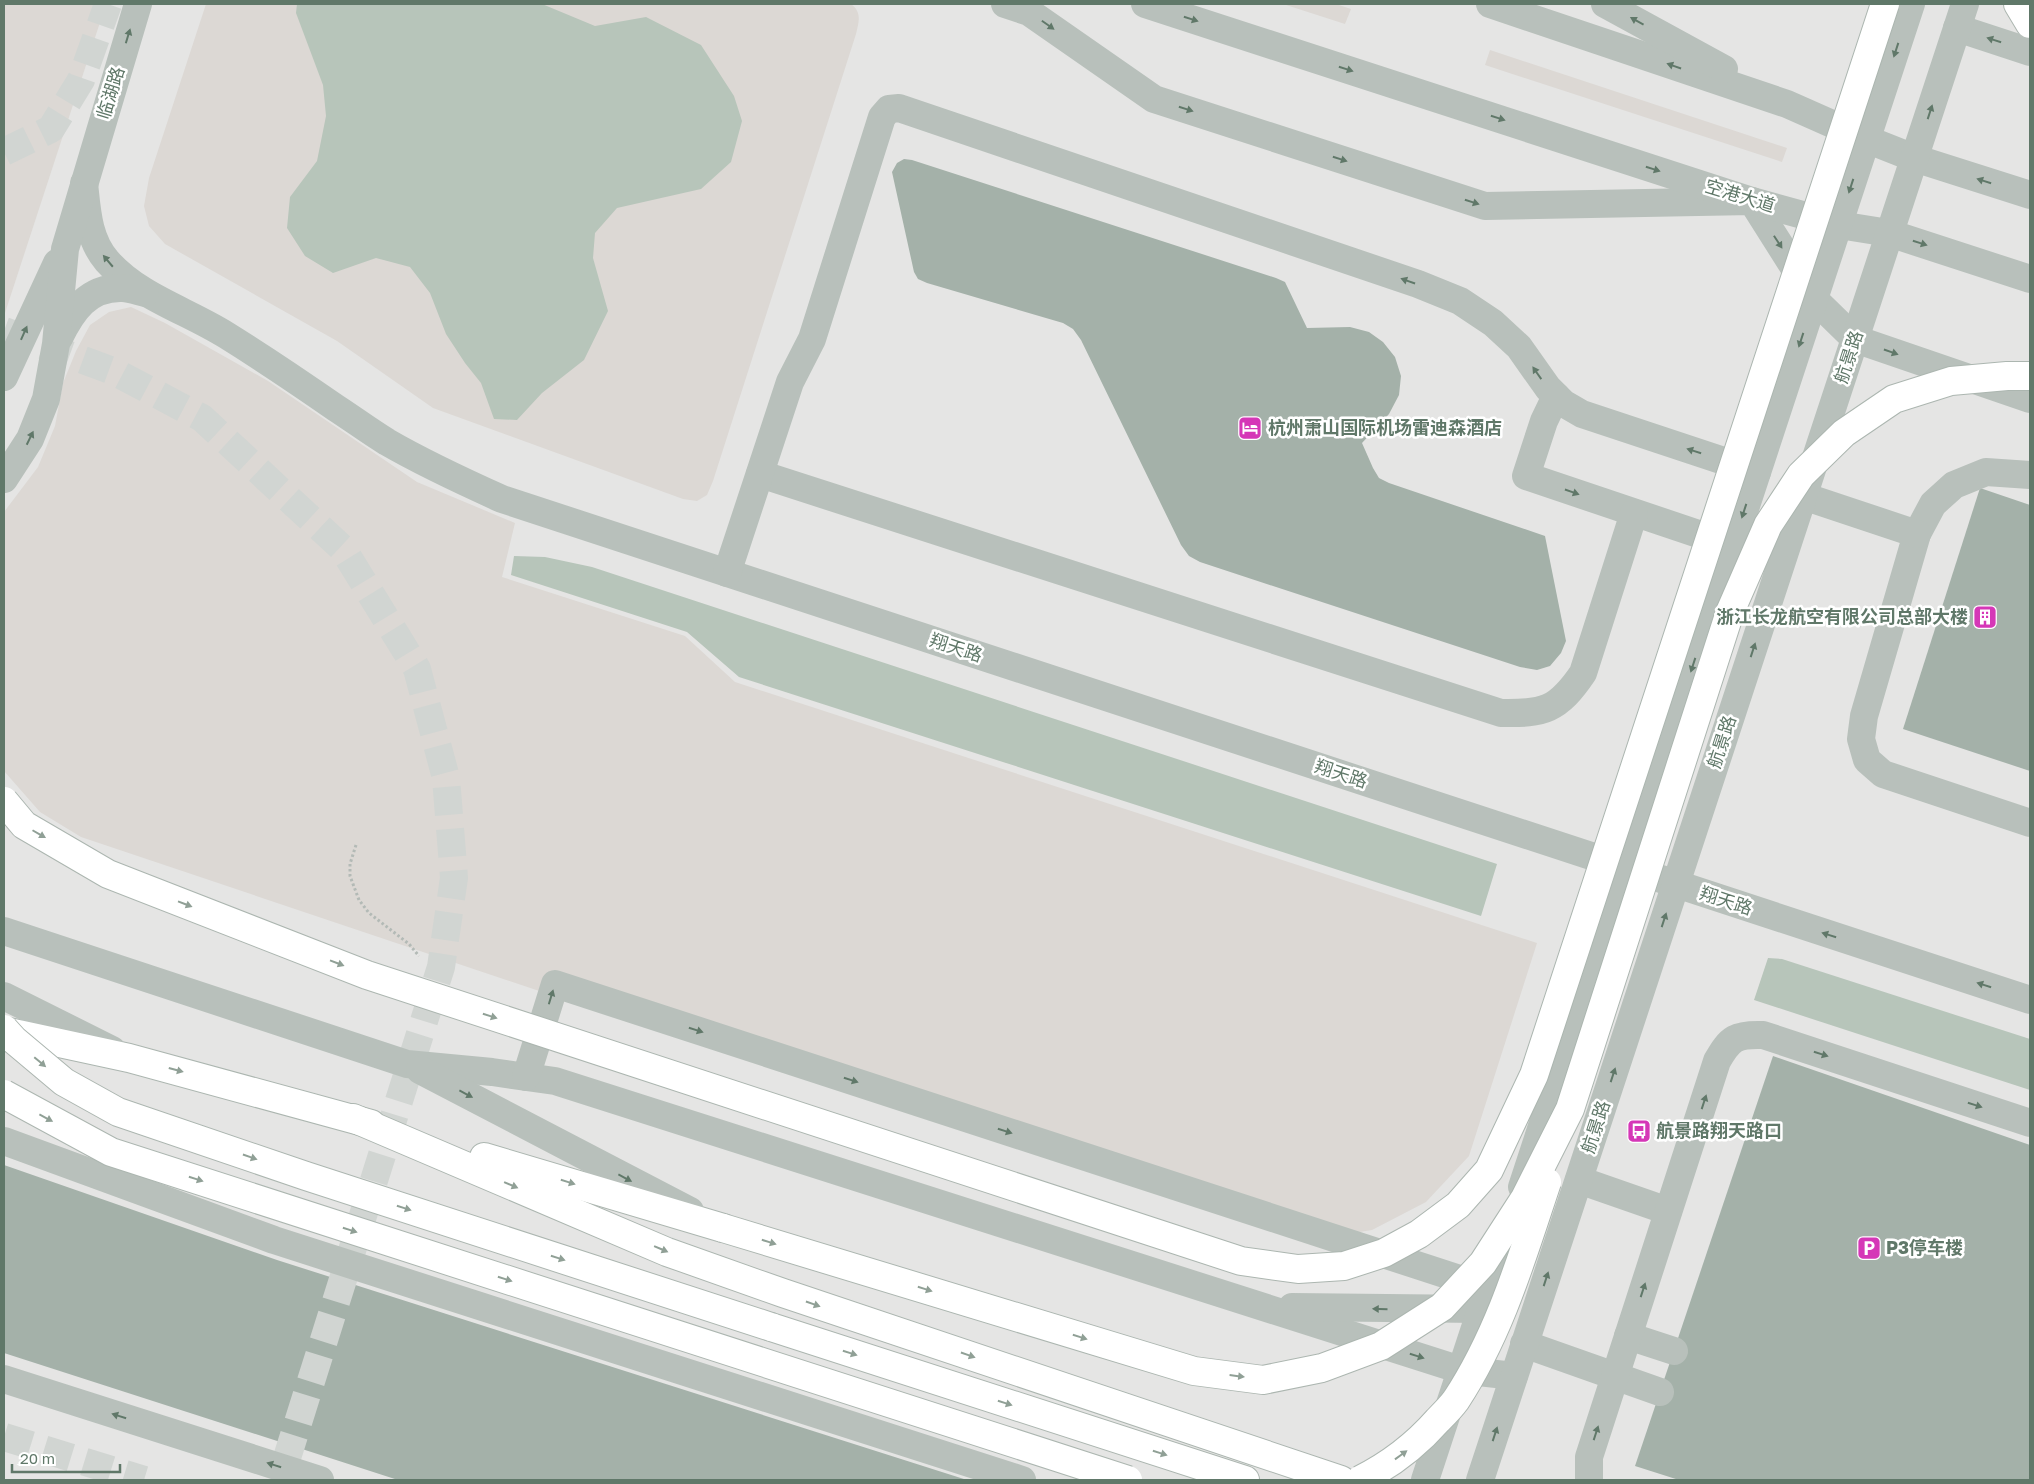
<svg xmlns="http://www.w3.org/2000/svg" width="2034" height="1484" viewBox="0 0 2034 1484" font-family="'Golos Text','Noto Sans SC',sans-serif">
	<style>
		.built { fill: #e5e5e4 }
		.green { fill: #dcd8d4 }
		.water { fill: #b7c5ba }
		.building { fill: #a4b1a9 }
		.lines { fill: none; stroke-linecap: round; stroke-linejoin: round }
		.minor-tunnel { stroke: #d1d5d2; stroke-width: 28; stroke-dasharray: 28 14; stroke-linecap: butt }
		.major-casing { stroke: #acb6b0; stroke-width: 30 }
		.path { stroke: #b3bab6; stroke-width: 3; stroke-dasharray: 2.5 2.5; stroke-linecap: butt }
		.minor { stroke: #b8c0bb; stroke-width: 28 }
		.major { stroke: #fff; stroke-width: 28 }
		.major-bridge-casing { stroke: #acb6b0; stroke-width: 30; stroke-linecap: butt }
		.major-bridge { stroke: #fff; stroke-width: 28 }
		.oneway { fill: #607869 }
		.oneway2 { fill: #90a096 }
		.labels { text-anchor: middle; stroke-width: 5; stroke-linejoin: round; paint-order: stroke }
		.street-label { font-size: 18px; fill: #607869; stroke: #fff }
		.poi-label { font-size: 18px; font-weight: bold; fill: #607869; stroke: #fff; text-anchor: start }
	</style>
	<rect width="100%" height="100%" fill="#f7f4f5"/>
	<rect class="built" x="4" y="4" width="2026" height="1476"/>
	<g class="green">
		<polygon points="4,4 106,4 4,316"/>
		<path d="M206 4H851C862 12 859 22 856 34L713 481 707 495 697 501 683 499 433 408 337 341 165 244 149 226 144 206 149 178Z"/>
		<polygon points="1283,4 1336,4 1351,9 1345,24"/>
		<polygon points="1490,50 1787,148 1782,162 1485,65"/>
		<polygon points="131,307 165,323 268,381 417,482 515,523 502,577 685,636 735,682 1537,943 1469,1156 1426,1202 1372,1230 1309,1240 694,1043 81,837 40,812 4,771 4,512 38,467 55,426 63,383 76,351 90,325 109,312"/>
	</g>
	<g class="water">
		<polygon points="297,4 542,4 595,26 646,17 701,45 734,96 742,121 731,162 701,189 617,208 595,233 593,258 608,311 584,360 542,393 517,420 494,419 481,383 465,363 446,334 430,293 410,267 376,258 333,273 305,256 287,228 290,197 317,161 326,116 323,85 296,13"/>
		<polygon points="514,556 545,557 592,567 1497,864 1481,916 739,677 687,632 511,575"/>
		<polygon points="1768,958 1782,959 2030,1039 2030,1090 1754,1000"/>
	</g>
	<g class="building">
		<polygon points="904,159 912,160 1276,278 1285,282 1307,328 1350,327 1369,332 1383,342 1395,357 1401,376 1399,395 1389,414 1362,443 1373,468 1379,478 1389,483 1545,536 1566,641 1561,653 1550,666 1537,670 1520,667 1200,562 1189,556 1181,545 1081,340 1073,329 1063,323 927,283 918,279 914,272 892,172 897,163"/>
		<polygon points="1980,488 2030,505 2030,771 1903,729"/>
		<polygon points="1773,1056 2030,1145 2030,1480 1679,1480 1635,1466"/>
		<polygon points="4,1165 277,1260 967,1480 398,1480 4,1353"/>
	</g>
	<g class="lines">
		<g class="minor-tunnel">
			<polyline points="4,152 51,129 81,80 108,4"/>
			<polyline points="4,331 113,371 202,418 343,549 417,669 446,778 454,878 441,967 280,1480"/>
			<polyline points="4,1437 144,1480"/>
		</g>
		<g class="major-casing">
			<g id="major">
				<polyline points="2018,4 2030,24"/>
				<polyline points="4,1031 129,1058 371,1124"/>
				<polyline points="353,1118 667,1252 783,1293 1341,1480"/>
				<polyline points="484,1157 723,1228"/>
				<polyline points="771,1327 1245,1480"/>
			</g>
		</g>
		<polyline class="path" points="356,845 350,864 350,876 359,900 369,913 409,944 419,956"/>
		<g class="minor">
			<polyline points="1005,4 1029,12 1154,99 1485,206 1752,201 1814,299 1855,339 2030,399"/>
			<polyline points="1145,4 1752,201 1839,225 1889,233 2030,279"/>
			<polyline points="1490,4 1787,104 1866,139 1914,158 2030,195"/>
			<polyline points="1605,4 1724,69"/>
			<polyline points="1957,28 2030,52"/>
			<path d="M84 183C87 211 88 239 107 261 139 297 186 310 226 335 263 358 300 383 336 408 353 419 369 431 387 442 425 464 462 481 502 499L2030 1000"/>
			<path d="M59 338C72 311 88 287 122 288 129 288 137 291 145 293"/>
			<polyline points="4,377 57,263"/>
			<polyline points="1556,396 1544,421 1526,476 1731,545"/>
			<path d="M760 474 1501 713C1544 714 1558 710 1583 673L1634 513"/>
			<polyline points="2030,475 1986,472 1954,485 1933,504 1917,534 1864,716 1861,739 1867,760 1883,774 2030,823"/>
			<polyline points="4,479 30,439 46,399 56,344 65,249 138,4"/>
			<polyline points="1803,496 1917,534"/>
			<polyline points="727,573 790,382 812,339 882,117 889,109 899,108 1418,284 1460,301 1493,323 1519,347 1548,388 1563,403 1582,414 1757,472"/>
			<polyline points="4,931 407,1064 492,1072 555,1081 1461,1370 1514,1376"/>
			<polyline points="4,996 112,1050"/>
			<polyline points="420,1070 690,1211"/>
			<polyline points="526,1077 555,984 1472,1283 1477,1298"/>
			<polyline points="4,1141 274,1240 1022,1480"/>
			<polyline points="1579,1180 1668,1211"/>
			<polyline points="1522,1187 1911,4"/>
			<polyline points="1292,1307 1481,1309 1498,1315"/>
			<polyline points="1628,1336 1674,1351"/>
			<polyline points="1524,1344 1660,1392"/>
			<polyline points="4,1379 320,1480"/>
			<polyline points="1425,1480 1505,1237"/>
			<polyline points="1480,1480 1965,4"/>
			<path d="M1589 1480V1457L1717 1061C1730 1038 1736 1034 1763 1035L2030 1123"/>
		</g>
		<use href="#major" class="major"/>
		<g class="major-bridge-casing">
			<g id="major-bridge">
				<polyline points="4,801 24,825 108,874 367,975 1241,1261 1298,1269 1344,1266 1384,1253 1419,1234 1458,1205 1489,1170 1534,1075 1885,4"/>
				<polyline points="4,1029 14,1040 64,1082 118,1112 306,1176 771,1327"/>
				<polyline points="4,1094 111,1152 1128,1480"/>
				<polyline points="723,1228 1194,1371 1263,1380 1322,1368 1381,1346 1442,1307 1483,1263 1525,1198 1570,1109 1730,612 1768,525 1801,475 1844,433 1894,399 1951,381 2007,376 2030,376"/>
				<path d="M1360 1480C1390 1465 1416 1445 1438 1420 1444 1414 1451 1407 1456 1400 1500 1333 1522 1257 1547 1182"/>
			</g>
		</g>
		<use href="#major-bridge" class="major-bridge"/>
	</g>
	<defs><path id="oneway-solid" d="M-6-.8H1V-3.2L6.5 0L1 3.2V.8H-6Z" transform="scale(1.25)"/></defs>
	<g class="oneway">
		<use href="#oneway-solid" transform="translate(1191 19) rotate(18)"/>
		<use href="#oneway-solid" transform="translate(1637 21) rotate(-151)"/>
		<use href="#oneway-solid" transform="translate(1048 25) rotate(35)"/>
		<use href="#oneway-solid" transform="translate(128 36) rotate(-73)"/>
		<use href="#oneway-solid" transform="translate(1994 40) rotate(-162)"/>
		<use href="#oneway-solid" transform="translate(1896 50) rotate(108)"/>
		<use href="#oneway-solid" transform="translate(1674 66) rotate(-161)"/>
		<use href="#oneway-solid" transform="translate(1346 69) rotate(18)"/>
		<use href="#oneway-solid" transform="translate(1186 109) rotate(18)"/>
		<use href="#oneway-solid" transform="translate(1930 112) rotate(-72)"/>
		<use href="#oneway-solid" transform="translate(1498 118) rotate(18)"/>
		<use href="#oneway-solid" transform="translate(1340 159) rotate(18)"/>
		<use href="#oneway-solid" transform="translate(1653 169) rotate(18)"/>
		<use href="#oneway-solid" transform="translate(1984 181) rotate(-162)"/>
		<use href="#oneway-solid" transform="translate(1851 186) rotate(108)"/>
		<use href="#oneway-solid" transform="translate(1472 202) rotate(18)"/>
		<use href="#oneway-solid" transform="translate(1778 242) rotate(57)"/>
		<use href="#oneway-solid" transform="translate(1920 243) rotate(18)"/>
		<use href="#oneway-solid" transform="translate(108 261) rotate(-130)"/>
		<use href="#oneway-solid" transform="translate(1408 281) rotate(-161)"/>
		<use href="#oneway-solid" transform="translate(24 333) rotate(-66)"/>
		<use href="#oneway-solid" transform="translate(1801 340) rotate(108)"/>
		<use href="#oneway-solid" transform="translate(1891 352) rotate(19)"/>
		<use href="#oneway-solid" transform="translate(1537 373) rotate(-125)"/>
		<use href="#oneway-solid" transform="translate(30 438) rotate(-64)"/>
		<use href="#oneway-solid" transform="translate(1694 451) rotate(-162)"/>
		<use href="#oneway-solid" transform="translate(1572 492) rotate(19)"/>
		<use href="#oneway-solid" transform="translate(1744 511) rotate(108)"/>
		<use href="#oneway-solid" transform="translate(1753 650) rotate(-72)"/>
		<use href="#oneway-solid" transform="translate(1693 665) rotate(108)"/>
		<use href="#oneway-solid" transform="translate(1664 920) rotate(-72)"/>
		<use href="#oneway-solid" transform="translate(1829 935) rotate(-162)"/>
		<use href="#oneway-solid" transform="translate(1984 985) rotate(-162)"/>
		<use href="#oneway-solid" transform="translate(551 997) rotate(-73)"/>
		<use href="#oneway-solid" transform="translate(696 1030) rotate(18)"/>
		<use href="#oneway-solid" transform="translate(1821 1054) rotate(18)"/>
		<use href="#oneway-solid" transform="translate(1613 1075) rotate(-72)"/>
		<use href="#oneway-solid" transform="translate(851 1080) rotate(18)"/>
		<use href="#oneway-solid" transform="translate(466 1094) rotate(28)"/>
		<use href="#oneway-solid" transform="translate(1704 1102) rotate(-72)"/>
		<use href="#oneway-solid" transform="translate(1975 1105) rotate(18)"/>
		<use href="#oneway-solid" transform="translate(1005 1131) rotate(18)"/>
		<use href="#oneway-solid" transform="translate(625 1178) rotate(28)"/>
		<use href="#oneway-solid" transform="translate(1546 1279) rotate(-72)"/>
		<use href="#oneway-solid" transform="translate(1643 1290) rotate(-72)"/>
		<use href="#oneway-solid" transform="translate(1380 1309) rotate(-179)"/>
		<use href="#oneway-solid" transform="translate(1417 1356) rotate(17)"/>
		<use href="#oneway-solid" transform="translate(119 1416) rotate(-162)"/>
		<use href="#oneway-solid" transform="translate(1596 1433) rotate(-72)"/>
		<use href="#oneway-solid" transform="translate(1495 1434) rotate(-72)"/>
		<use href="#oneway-solid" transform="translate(274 1465) rotate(-162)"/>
	</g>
	<g class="oneway2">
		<use href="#oneway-solid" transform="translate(39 834) rotate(30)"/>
		<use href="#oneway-solid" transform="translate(185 904) rotate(21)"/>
		<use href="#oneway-solid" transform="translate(337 963) rotate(21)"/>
		<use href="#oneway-solid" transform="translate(490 1016) rotate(18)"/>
		<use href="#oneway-solid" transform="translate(40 1062) rotate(40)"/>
		<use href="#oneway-solid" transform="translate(176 1070) rotate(15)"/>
		<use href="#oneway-solid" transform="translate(46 1118) rotate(28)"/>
		<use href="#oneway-solid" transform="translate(250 1157) rotate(19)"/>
		<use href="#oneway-solid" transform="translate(196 1179) rotate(18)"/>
		<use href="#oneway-solid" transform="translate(568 1182) rotate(17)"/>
		<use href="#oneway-solid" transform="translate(511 1185) rotate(23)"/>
		<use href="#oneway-solid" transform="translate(404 1208) rotate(18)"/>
		<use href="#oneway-solid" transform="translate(350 1230) rotate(18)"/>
		<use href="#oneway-solid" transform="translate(769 1242) rotate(17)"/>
		<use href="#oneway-solid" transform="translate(661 1249) rotate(23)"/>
		<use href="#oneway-solid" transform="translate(558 1258) rotate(18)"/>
		<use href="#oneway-solid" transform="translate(505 1279) rotate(18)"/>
		<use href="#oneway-solid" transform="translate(925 1289) rotate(17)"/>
		<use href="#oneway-solid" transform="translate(813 1304) rotate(19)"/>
		<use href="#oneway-solid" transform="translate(1080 1337) rotate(17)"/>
		<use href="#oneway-solid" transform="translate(850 1353) rotate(18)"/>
		<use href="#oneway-solid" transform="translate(968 1355) rotate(19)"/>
		<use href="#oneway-solid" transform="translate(1237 1376) rotate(7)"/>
		<use href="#oneway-solid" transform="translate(1005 1403) rotate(18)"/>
		<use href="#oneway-solid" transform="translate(1160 1453) rotate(18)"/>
		<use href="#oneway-solid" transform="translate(1401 1455) rotate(-36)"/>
	</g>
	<defs>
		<g id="hotel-square" transform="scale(1.25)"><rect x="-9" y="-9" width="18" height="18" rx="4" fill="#d537b7" stroke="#fff"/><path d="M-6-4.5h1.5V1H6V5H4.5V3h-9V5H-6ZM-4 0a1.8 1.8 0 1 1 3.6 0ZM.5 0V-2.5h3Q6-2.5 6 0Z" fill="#fff"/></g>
		<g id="building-square" transform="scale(1.25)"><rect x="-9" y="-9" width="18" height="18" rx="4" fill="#d537b7" stroke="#fff"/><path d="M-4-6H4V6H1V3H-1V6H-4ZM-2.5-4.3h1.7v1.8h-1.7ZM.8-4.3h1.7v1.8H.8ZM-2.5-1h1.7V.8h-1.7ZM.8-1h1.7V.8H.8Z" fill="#fff"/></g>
		<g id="bus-square" transform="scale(1.25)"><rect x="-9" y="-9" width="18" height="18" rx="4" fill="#d537b7" stroke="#fff"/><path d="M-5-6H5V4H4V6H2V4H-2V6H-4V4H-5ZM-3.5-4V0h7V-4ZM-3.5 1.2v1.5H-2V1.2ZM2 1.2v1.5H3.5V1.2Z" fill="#fff"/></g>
		<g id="parking-square" transform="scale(1.25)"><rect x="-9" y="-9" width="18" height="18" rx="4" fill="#d537b7" stroke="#fff"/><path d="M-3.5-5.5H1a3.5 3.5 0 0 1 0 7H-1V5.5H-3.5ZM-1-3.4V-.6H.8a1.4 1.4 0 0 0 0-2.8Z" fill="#fff"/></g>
	</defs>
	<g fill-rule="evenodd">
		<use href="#hotel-square" x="1250" y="428"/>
		<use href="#building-square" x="1985" y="617"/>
		<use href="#bus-square" x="1639" y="1131"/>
		<use href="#parking-square" x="1869" y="1248"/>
	</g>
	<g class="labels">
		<g class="street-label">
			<text transform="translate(111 93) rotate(-73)" y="6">临湖路</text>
			<text transform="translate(1740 196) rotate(17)" y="6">空港大道</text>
			<text transform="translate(1849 357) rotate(-72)" y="6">航景路</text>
			<text transform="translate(956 648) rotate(18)" y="6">翔天路</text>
			<text transform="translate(1722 742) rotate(-72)" y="6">航景路</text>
			<text transform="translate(1341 774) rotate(18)" y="6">翔天路</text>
			<text transform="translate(1726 901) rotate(18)" y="6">翔天路</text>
			<text transform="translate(1596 1127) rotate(-72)" y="6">航景路</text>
		</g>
		<g class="poi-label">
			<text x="1268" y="434">杭州萧山国际机场雷迪森酒店</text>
			<text x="1968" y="623" text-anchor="end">浙江长龙航空有限公司总部大楼</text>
			<text x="1656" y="1137">航景路翔天路口</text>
			<text x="1886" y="1254">P3停车楼</text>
		</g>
	</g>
	<rect width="2034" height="1484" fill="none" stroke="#607869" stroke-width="10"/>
	<path d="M12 1464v8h108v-8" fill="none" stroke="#607869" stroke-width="2.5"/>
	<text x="20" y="1464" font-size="15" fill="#607869" stroke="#ffffff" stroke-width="4" paint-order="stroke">20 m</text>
</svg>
